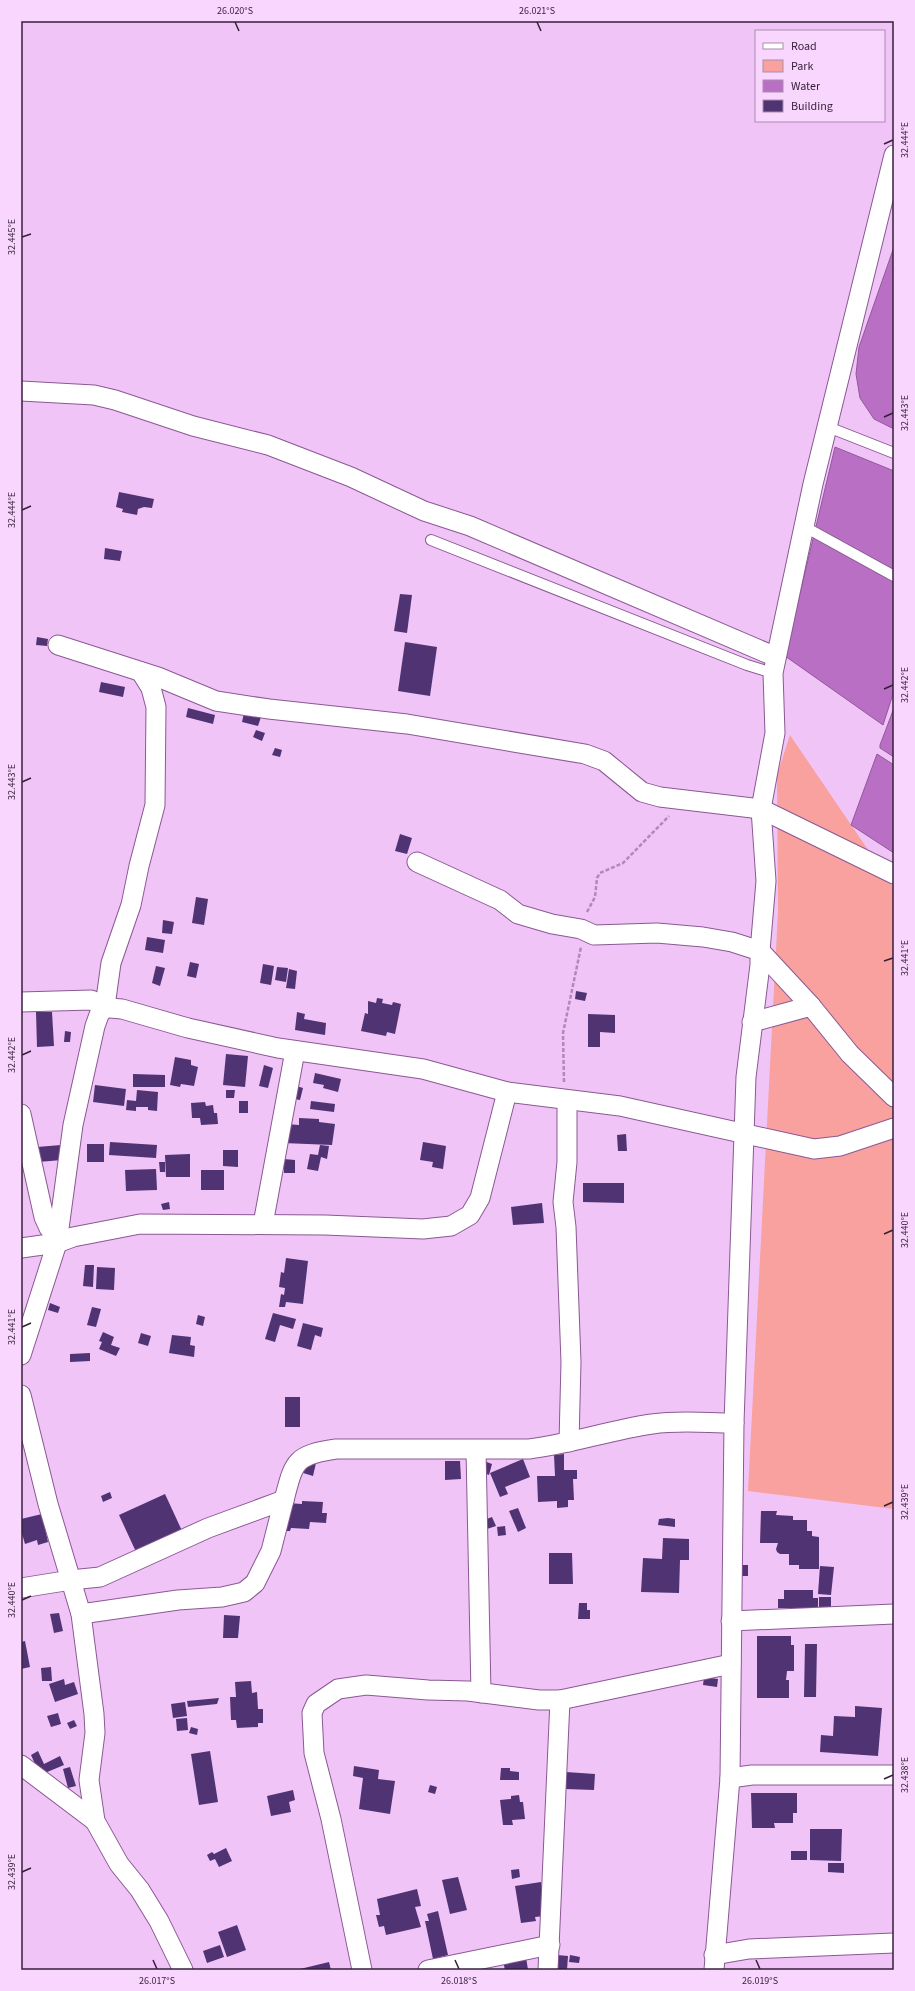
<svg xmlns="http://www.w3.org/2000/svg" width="915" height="1991" viewBox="0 0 915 1991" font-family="'Source Sans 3',sans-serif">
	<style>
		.green { fill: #f8a19e }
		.water { fill: #b970c4; stroke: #91589a }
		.building { fill: #4f3372 }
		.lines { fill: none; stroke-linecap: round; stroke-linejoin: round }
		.service-casing { stroke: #8b5893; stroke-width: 12 }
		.minor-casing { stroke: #8b5893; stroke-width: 21 }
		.path { stroke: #af8ab5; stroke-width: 2.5; stroke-dasharray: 4 2; stroke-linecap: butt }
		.service { stroke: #fff; stroke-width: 10 }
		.minor { stroke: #fff; stroke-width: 19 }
		.ticks { fill: none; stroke: #351f38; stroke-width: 1.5 }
		.neatline { fill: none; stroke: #351f38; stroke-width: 1.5 }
		.ticks-label { font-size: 10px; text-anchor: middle; fill: #351f38 }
	</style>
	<rect width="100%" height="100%" fill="#f1c4f8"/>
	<polygon class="green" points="790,735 894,888 894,1509 748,1491 778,911 777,775"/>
	<g class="water">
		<polygon points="894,247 894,429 874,419 860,398 856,374 859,347"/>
		<polygon points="835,447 894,471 894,691 883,725 785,656"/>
		<polygon points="894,708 894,757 880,748 880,745"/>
		<polygon points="877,754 894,765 894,853 851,825"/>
	</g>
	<g class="building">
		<polygon points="119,492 154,499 152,508 144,507 138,509 137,515 122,512 123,509 116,507"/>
		<polygon points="105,548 122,551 120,561 104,559"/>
		<polygon points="400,594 412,595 407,633 394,631"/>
		<polygon points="37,637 48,639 47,646 36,645"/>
		<polygon points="405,642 437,647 430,696 398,691"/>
		<polygon points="101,682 125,687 123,697 99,692"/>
		<polygon points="188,708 215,715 213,724 186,717"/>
		<polygon points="244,713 261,717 258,726 242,722"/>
		<polygon points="256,730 265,733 262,741 253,737"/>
		<polygon points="275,748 282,750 280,757 272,755"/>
		<polygon points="400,834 412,838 407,854 395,851"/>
		<polygon points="196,897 208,899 204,925 192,923"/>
		<polygon points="163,920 174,922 172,934 162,933"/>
		<polygon points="147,937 165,940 163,953 145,950"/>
		<polygon points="190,962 199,964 196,978 187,976"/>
		<polygon points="263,964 274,966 271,985 260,983"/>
		<polygon points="156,966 165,968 160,986 152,983"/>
		<polygon points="277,967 288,968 286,982 275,980"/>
		<polygon points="289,969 297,971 295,989 286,988"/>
		<polygon points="576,991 587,993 585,1001 575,999"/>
		<polygon points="377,998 383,999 382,1003 392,1005 393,1002 401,1004 395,1034 387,1032 386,1036 361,1031 365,1013 368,1014 368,1001 376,1003"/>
		<polygon points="36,1012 52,1012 54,1046 37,1047"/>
		<polygon points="297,1012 305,1014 304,1019 326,1023 325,1035 295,1030"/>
		<polygon points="588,1014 615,1015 615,1033 600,1032 600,1047 588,1047"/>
		<polygon points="65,1031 71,1032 70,1042 64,1042"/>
		<polygon points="226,1054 248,1056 245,1087 223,1085"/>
		<polygon points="175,1057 191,1060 191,1065 198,1067 194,1086 181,1084 180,1087 170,1085"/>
		<polygon points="264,1065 273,1068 268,1088 259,1086"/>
		<polygon points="315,1073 341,1079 338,1092 323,1088 324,1085 313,1083"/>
		<polygon points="133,1074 165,1075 165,1087 133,1087"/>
		<polygon points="95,1085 126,1089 124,1106 93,1102"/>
		<polygon points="293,1085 303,1088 300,1100 290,1098"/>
		<polygon points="137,1090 158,1092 157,1111 148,1110 148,1107 136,1107 136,1111 126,1110 127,1100 136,1101"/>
		<polygon points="226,1090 235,1090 234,1098 226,1098"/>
		<rect x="239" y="1101" width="9" height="12"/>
		<polygon points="311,1101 335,1104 334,1112 310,1109"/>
		<polygon points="205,1102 206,1106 213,1105 214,1113 217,1113 218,1124 201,1125 200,1118 192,1118 191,1103"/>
		<polygon points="299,1118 319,1119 319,1122 335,1124 332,1145 283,1143 286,1124 299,1125"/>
		<polygon points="626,1134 627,1151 618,1151 617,1135"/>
		<polygon points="110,1142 157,1145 156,1158 109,1155"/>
		<polygon points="423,1142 446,1146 443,1169 432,1167 433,1162 420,1160"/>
		<rect x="87" y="1144" width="17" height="18"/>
		<polygon points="61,1145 62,1160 38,1162 37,1147"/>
		<polygon points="320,1145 329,1146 327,1159 321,1157 318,1171 307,1169 310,1154 318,1155"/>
		<polygon points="223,1150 238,1150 238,1167 223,1166"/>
		<polygon points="190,1154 190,1177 166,1177 165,1155"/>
		<polygon points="284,1159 295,1160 295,1173 284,1173"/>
		<polygon points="159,1162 165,1162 165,1172 160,1172"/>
		<polygon points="156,1169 157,1190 126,1191 125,1170"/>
		<rect x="201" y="1170" width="23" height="20"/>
		<polygon points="583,1183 624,1183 624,1203 583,1202"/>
		<polygon points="169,1202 170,1209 163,1210 161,1204"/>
		<polygon points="542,1203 544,1223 513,1225 511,1207"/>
		<polygon points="286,1258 308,1261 303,1304 286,1302 285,1307 279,1307 281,1294 284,1295 285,1288 279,1287 281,1272 284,1273"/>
		<polygon points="85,1265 94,1265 93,1287 83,1286"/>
		<polygon points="97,1267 115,1268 114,1290 96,1289"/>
		<polygon points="50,1303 60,1307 58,1313 48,1310"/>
		<polygon points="92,1307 101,1309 96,1327 87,1325"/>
		<polygon points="273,1313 296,1319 293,1329 280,1325 275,1342 265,1339"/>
		<polygon points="198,1315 205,1317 203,1326 196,1324"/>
		<polygon points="303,1323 323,1328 321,1337 315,1335 311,1350 297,1346"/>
		<polygon points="103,1332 114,1337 111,1345 120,1348 116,1356 99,1349 102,1342 99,1341"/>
		<polygon points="141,1333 151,1336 148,1346 138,1343"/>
		<polygon points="172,1335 191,1337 190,1345 195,1346 194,1357 169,1353"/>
		<polygon points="90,1353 90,1361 70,1362 70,1354"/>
		<rect x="285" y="1397" width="15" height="30"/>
		<polygon points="564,1454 564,1470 577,1470 577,1479 573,1479 574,1500 568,1500 568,1507 557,1508 557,1501 538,1502 537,1476 555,1476 554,1455"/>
		<polygon points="303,1459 316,1463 313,1476 300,1472"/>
		<polygon points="523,1459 530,1477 505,1487 508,1494 500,1497 490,1473"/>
		<polygon points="445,1461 460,1461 461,1479 445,1480"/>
		<polygon points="484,1461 492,1464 489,1475 481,1472"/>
		<polygon points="110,1492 112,1498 103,1502 101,1496"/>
		<polygon points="165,1494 183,1533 137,1554 119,1515"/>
		<polygon points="302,1501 323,1502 322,1513 327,1513 326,1523 310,1522 309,1529 291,1528 290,1531 281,1531 288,1503 302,1504"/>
		<polygon points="518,1508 526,1528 518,1532 509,1511"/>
		<polygon points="761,1511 777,1511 776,1515 793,1516 793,1520 807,1520 807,1531 812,1531 812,1536 819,1537 819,1569 799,1569 799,1565 789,1565 789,1554 780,1554 777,1552 776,1549 778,1543 760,1543"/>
		<polygon points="42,1514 48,1542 38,1545 37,1540 25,1544 21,1530 21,1519"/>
		<polygon points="492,1517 496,1526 487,1529 484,1520"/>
		<polygon points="668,1518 675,1519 675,1527 658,1525 659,1519"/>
		<polygon points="505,1526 506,1535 498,1536 497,1527"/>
		<polygon points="663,1538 689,1539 689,1560 680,1560 679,1593 641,1592 643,1558 662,1559"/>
		<polygon points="549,1553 572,1553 573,1584 549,1584"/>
		<rect x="742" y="1565" width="6" height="11"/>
		<polygon points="820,1566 834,1567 831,1595 818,1594"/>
		<polygon points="784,1590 813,1590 813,1598 818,1598 818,1608 778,1608 778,1599 784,1599"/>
		<rect x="819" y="1597" width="12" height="11"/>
		<polygon points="579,1603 587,1603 587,1610 590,1610 590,1619 578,1619"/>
		<polygon points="59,1613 63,1631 54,1633 50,1614"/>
		<polygon points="224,1615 240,1616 238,1638 223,1638"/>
		<polygon points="757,1636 791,1636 791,1645 794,1645 794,1671 787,1671 786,1680 789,1680 789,1698 757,1698"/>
		<polygon points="25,1641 30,1667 21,1669 21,1642"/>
		<polygon points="805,1644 817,1644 816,1697 804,1697"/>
		<polygon points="51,1667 52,1681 42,1681 41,1668"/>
		<polygon points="704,1677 718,1679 717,1687 703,1685"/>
		<polygon points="64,1679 65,1685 74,1682 78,1694 55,1702 49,1684"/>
		<polygon points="251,1681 252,1693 257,1692 258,1709 263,1709 263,1723 258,1723 258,1727 237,1728 236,1720 231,1720 230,1697 236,1697 235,1682"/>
		<polygon points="219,1698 217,1704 188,1707 187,1701"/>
		<polygon points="185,1702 187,1716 173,1718 171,1704"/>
		<polygon points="855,1706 882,1708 878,1756 820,1752 821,1735 833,1736 834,1716 855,1717"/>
		<polygon points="58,1713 61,1724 51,1727 47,1716"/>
		<polygon points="187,1718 188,1730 177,1731 176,1719"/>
		<polygon points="74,1720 77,1726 70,1729 67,1723"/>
		<polygon points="191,1727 198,1729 197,1735 189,1733"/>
		<polygon points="38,1751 44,1764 60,1756 64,1765 40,1775 31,1755"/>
		<polygon points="210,1751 218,1802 199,1805 191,1754"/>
		<polygon points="354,1766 379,1770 378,1779 395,1781 390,1814 359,1809 363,1778 353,1776"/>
		<polygon points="70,1767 76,1786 68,1788 63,1769"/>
		<polygon points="501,1768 510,1768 510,1771 519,1772 519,1780 500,1780"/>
		<polygon points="566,1772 595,1774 594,1790 565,1789"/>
		<polygon points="430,1785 437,1787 435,1794 428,1792"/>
		<polygon points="293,1790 295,1800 289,1802 291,1812 271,1816 267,1796"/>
		<polygon points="751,1793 797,1793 797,1813 793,1813 793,1823 774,1823 775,1828 752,1828"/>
		<polygon points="519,1795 520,1802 523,1802 525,1819 512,1820 513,1825 503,1825 500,1800 511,1799 511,1796"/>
		<polygon points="810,1829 842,1829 841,1861 810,1860"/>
		<polygon points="226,1848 232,1861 219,1867 215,1859 210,1861 207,1855 212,1852 214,1854"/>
		<rect x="791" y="1851" width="16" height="9"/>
		<polygon points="828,1863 844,1863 844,1873 828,1872"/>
		<polygon points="519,1869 520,1877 512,1879 511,1870"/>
		<polygon points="458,1877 467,1910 450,1914 442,1880"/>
		<polygon points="541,1882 545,1916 535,1917 536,1921 521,1923 515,1886"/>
		<polygon points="417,1889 421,1906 415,1907 421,1927 386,1935 384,1926 379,1927 376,1915 380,1915 377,1899"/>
		<polygon points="438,1911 448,1955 433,1959 425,1921 429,1921 427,1914"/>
		<polygon points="237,1925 246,1950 227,1957 218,1932"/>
		<polygon points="220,1945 224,1957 207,1963 203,1951"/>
		<polygon points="557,1955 568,1956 567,1970 555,1970"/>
		<polygon points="570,1955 580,1957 579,1963 569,1962"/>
		<polygon points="526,1957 528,1970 505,1970 503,1961"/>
		<polygon points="329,1962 331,1970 301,1970 300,1969"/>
	</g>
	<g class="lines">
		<g class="service-casing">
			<g id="service">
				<polyline points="828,427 894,453"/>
				<polyline points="805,527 894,576"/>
				<polyline points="431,540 747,665 773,673"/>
			</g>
		</g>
		<g class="minor-casing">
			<g id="minor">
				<polyline points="21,391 94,395 115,400 193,426 268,445 351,477 424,511 470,526 776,657"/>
				<polyline points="58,645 158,677 216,701 269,709 407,724 585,754 604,761 642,792 660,797 761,809 894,874"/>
				<polyline points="417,862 500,900 518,914 552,924 581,929 594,935 657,933 703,937 732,942 760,951 811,1006"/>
				<polyline points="21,1002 91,1000 110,1008 122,1009 188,1028 278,1048 423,1069 507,1092 620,1106 814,1149 840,1146 894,1128"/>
				<polyline points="752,1022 811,1006 850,1054 894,1097"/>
				<polyline points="567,1101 567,1162 563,1202 566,1227 571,1362 569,1442"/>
				<polyline points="21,1114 44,1217 49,1228 57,1237"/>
				<polyline points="263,1224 295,1051"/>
				<polyline points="21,1248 57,1243 73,1237 140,1224 325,1225 423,1229 451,1226 470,1215 480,1198 507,1092"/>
				<polyline points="21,1355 57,1243 73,1125 95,1026 99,1015 105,1006 111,963 131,905 139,866 155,805 156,707 151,688 141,672"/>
				<polyline points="21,1395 48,1504 81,1614 94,1714 95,1733 89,1780 95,1821 119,1864 140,1890 159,1921 183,1970"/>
				<polyline points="476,1450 481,1693"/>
				<path d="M21 1588 71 1580 100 1577 208 1528 284 1500C294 1462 294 1455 336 1449H529C571 1444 610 1430 652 1424 679 1420 707 1423 734 1423"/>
				<polyline points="81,1614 178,1600 222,1597 244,1592 255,1583 271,1551 284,1500"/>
				<polyline points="731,1621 894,1614"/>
				<polyline points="21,1765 95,1821"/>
				<polyline points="730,1778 752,1775 894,1775"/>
				<polyline points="714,1955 749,1949 894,1943"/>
				<polyline points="362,1970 331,1819 314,1753 312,1713 316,1704 338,1689 366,1685 428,1690 468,1691 539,1700 560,1700 731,1664"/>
				<polyline points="428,1970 550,1945"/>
				<polyline points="548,1970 560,1700"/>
				<polyline points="714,1970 730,1778 734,1423 746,1077 760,965 760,951 766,881 761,809 775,733 773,673 813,484 894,155"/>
			</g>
		</g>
		<g class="path">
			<polyline points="587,912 595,897 597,878 600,873 623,863 669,816"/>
			<polyline points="564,1082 563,1033 581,947"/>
		</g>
		<use href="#service" class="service"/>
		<use href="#minor" class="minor"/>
	</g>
	<path class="ticks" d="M235 22 239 31M537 22 541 31M884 144 893 140M22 237 31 234M884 417 893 413M22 510 31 506M884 689 893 685M22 782 31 778M884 961 893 958M22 1055 31 1051M884 1234 893 1230M22 1327 31 1323M884 1506 893 1502M22 1600 31 1596M884 1779 893 1775M22 1872 31 1868M153 1960 157 1969M455 1960 459 1969M756 1960 760 1969"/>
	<rect width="915" height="1991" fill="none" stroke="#f8d6fd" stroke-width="44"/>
	<rect x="755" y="30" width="130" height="92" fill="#f8d6fd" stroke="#aa8dae"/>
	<rect x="763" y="43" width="20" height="6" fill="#ffffff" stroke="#aa8dae"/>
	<text x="791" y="50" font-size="12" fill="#351f38">Road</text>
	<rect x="763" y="60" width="20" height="12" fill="#f8a19e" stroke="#aa8dae"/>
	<text x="791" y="70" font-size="12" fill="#351f38">Park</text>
	<rect x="763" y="80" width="20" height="12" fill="#b970c4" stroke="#aa8dae"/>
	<text x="791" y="90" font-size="12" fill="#351f38">Water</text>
	<rect x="763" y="100" width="20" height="12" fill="#4f3372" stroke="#aa8dae"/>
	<text x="791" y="110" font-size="12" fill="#351f38">Building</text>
	<rect x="22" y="22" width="871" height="1947" class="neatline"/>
	<g class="ticks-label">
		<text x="235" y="14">26.020°S</text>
		<text x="537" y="14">26.021°S</text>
		<text transform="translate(904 140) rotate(-90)" y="4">32.444°E</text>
		<text transform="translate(11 237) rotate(-90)" y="4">32.445°E</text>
		<text transform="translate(904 413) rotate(-90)" y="4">32.443°E</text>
		<text transform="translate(11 510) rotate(-90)" y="4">32.444°E</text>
		<text transform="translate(904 685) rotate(-90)" y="4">32.442°E</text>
		<text transform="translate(11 782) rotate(-90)" y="4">32.443°E</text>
		<text transform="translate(904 958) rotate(-90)" y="4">32.441°E</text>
		<text transform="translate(11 1055) rotate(-90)" y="4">32.442°E</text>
		<text transform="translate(904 1230) rotate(-90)" y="4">32.440°E</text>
		<text transform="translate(11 1327) rotate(-90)" y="4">32.441°E</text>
		<text transform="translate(904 1502) rotate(-90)" y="4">32.439°E</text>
		<text transform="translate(11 1600) rotate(-90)" y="4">32.440°E</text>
		<text transform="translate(904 1775) rotate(-90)" y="4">32.438°E</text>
		<text transform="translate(11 1872) rotate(-90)" y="4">32.439°E</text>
		<text x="157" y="1984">26.017°S</text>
		<text x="459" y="1984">26.018°S</text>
		<text x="760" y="1984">26.019°S</text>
	</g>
</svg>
